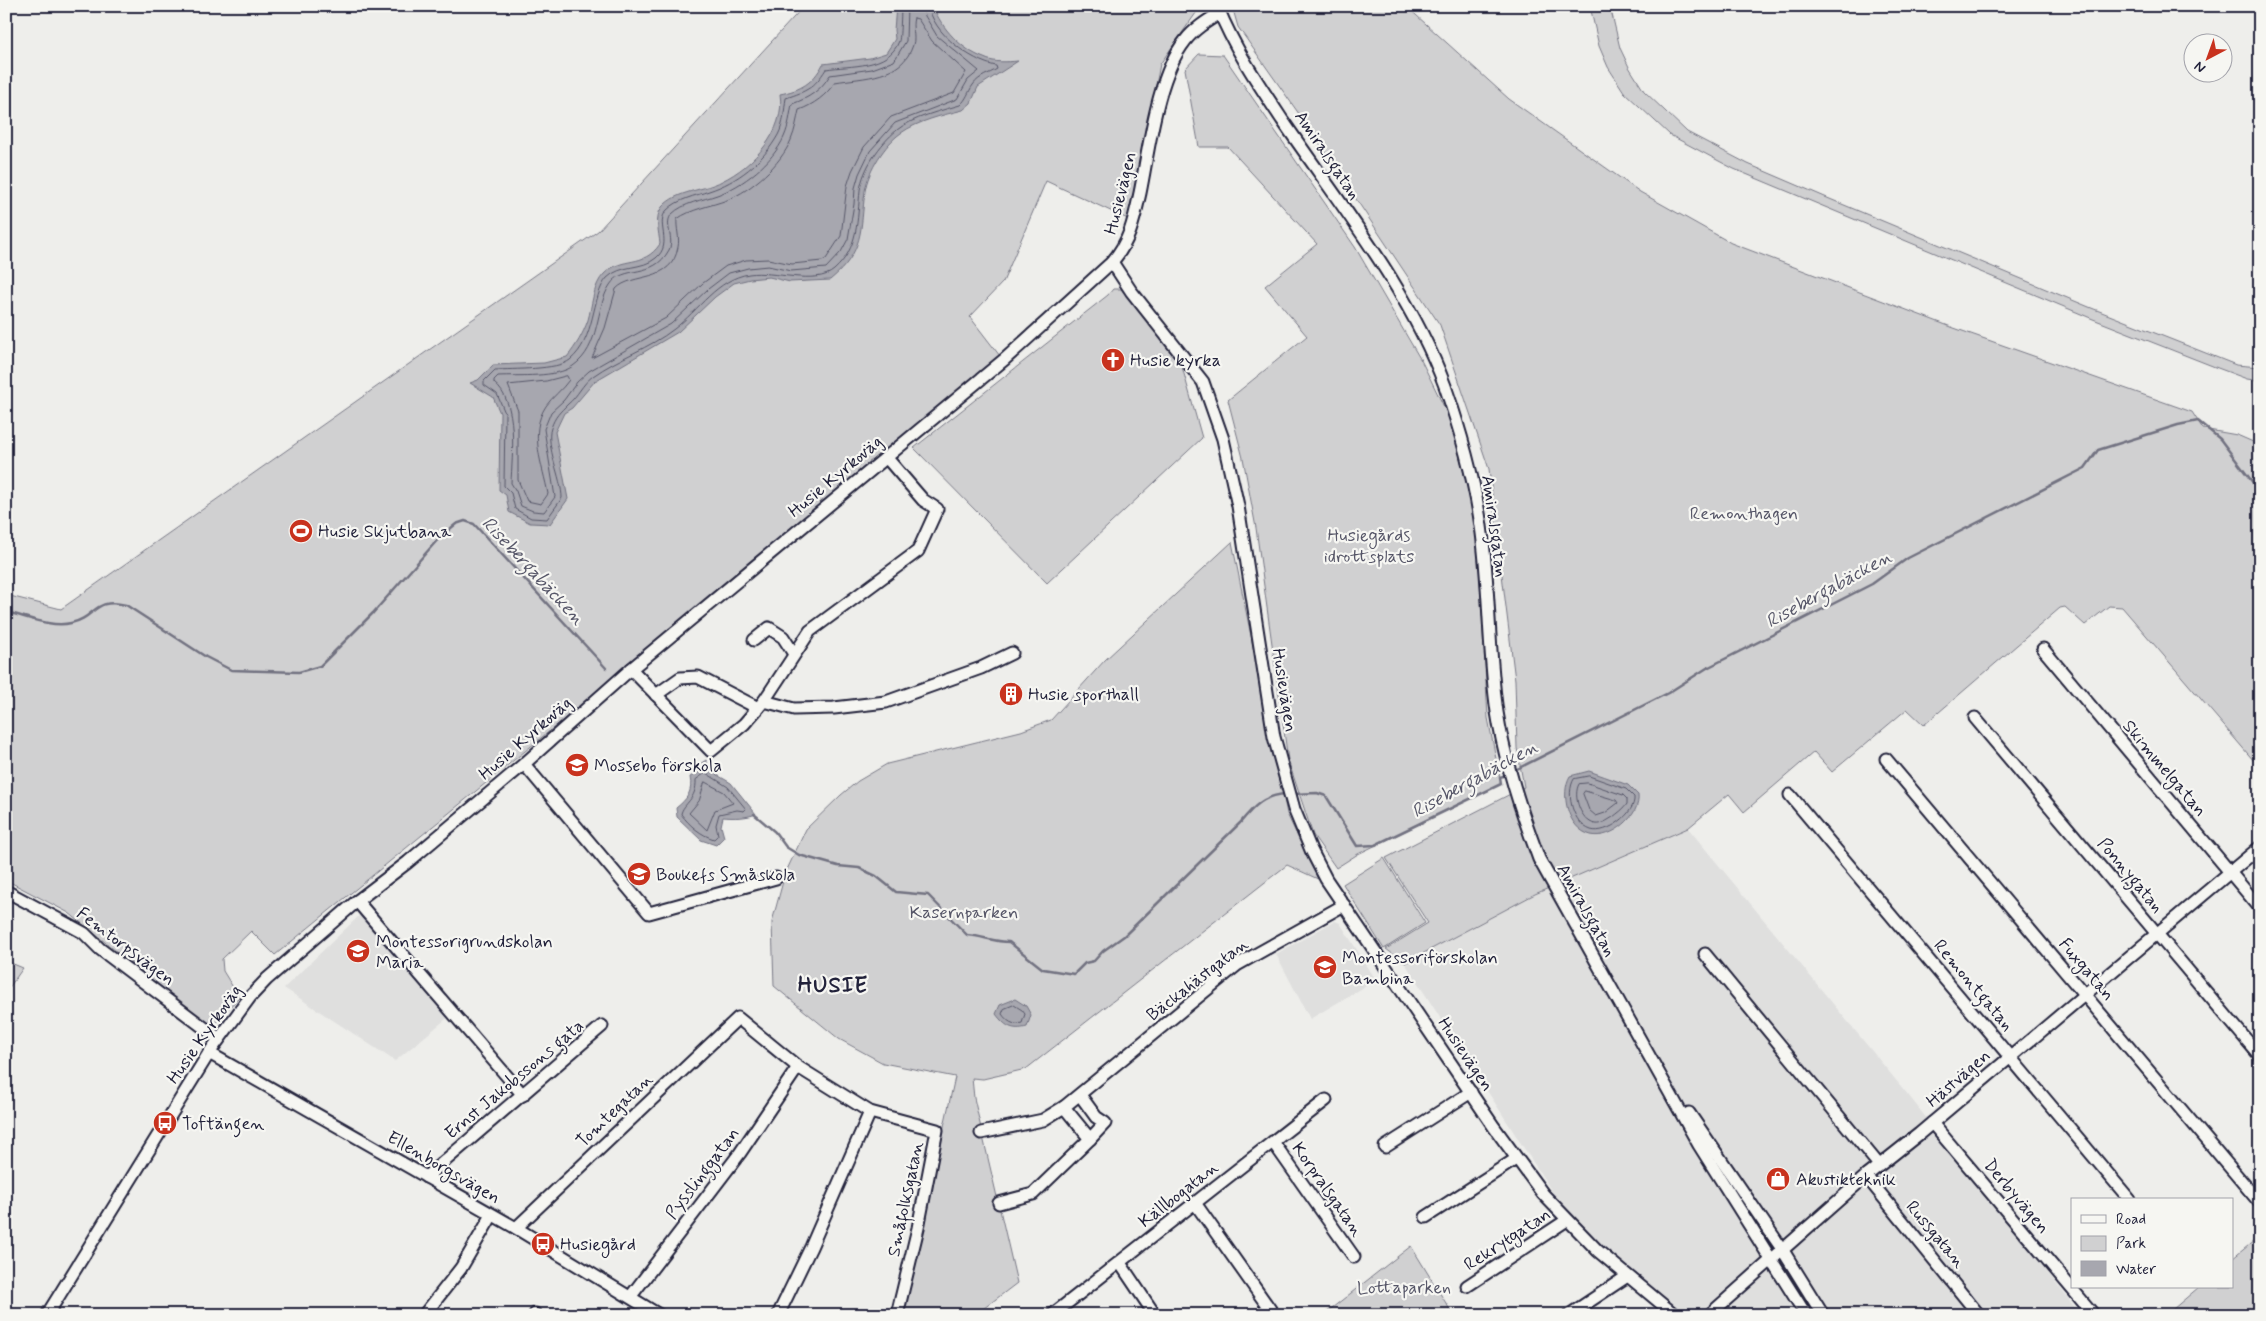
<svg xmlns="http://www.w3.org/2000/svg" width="2266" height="1321" viewBox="0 0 2266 1321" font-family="Mynerve,sans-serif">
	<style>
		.built { fill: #dfdfde }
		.green { fill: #d0d0d1; stroke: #797986 }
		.water { fill: #a7a7af; stroke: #727281 }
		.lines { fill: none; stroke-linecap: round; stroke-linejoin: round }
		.shore { stroke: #575769; stroke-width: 1 }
		.stream { stroke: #727281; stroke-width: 2.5 }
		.minor-casing { stroke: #22223b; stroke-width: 15 }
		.minor { stroke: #f6f6f2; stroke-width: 11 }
		.labels { text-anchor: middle; stroke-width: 4.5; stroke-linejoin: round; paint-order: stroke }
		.street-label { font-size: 18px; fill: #22223b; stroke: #f6f6f2 }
		.poi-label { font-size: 18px; fill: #22223b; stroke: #f6f6f2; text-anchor: start }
		.park-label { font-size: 18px; fill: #565668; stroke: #f6f6f2 }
		.water-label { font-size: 19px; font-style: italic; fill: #575769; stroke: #f6f6f2 }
		.district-label { font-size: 22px; font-weight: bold; letter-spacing: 1px; fill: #22223b; stroke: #f6f6f2 }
	</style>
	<rect width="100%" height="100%" fill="#eeeeeb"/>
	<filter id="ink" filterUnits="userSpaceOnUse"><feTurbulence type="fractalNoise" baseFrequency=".02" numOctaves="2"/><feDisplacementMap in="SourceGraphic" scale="10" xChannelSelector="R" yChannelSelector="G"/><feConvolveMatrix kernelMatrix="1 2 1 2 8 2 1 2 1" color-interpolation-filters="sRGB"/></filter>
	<g filter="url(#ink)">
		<g class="built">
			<polygon points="1688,828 1909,1096 2081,1315 1682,1315 1620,1265 1560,1204 1405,963 1535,894"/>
			<polygon points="361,914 451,1015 395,1061 284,988"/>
			<polygon points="1335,921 1340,923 1376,980 1310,1019 1276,954"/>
		</g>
		<g class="green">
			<polygon points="804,6 1201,6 1160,64 1130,220 1046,181 1003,282 970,317 1000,356 861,477 275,955 251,931 222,959 223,971 239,997 211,1028 69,913 6,880 6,595 61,609 598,231"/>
			<polygon points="1232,6 1406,6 1509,99 1640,192 1731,243 1954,328 2192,412 2203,429 2237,435 2260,445 2260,768 2122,607 2109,606 2085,625 2065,607 2060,608 1924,725 1907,709 1832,772 1814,752 1744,812 1729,794 1688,828 1535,894 1405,963 1386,949 1428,923 1386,858 1524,787 1517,748 1515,680 1489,469 1440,325 1304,121 1238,27"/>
			<polygon points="1590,6 1610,6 1620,48 1629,67 1644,91 1687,132 1748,164 1825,197 2089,307 2236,365 2260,367 2260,381 2247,379 2215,367 2093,319 1734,169 1670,135 1624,92 1608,67 1599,46"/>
			<polygon points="1199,54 1223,55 1355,247 1422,362 1451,421 1477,527 1488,718 1501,784 1358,854 1336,868 1313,835 1288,760 1256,528 1243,458 1228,400 1307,336 1265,286 1317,244 1228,147 1199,147 1185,69"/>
			<polygon points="1113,289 1121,289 1179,356 1202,438 1047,583 914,448 1108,295"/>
			<polygon points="1232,542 1287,814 1318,879 1287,865 1026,1069 983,1079 972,1078 974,1098 1017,1283 975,1315 902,1315 955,1077 883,1063 839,1039 774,986 772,922 785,874 806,829 841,795 858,781 887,764 1021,731 1051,720 1105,660"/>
			<polygon points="1384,858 1425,923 1384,949 1343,884"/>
			<polygon points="6,961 23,968 6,992"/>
			<polygon points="2260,1236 2260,1315 2166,1315 2199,1287 2232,1287 2232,1259"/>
			<polygon points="1411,1246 1452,1313 1323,1315"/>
		</g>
		<g class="water">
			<path d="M896 6H933C941 28 962 50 984 58 994 63 1007 62 1018 61L978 87 971 103 963 110C943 115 918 121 901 133 885 144 868 171 865 191 860 230 865 251 830 280L790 282 769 277 750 279 734 283 715 297 678 332 595 381 572 408 564 413 555 432 568 499 550 524 530 523 509 512 506 495 499 490 500 413 493 397 470 383 478 380 493 365 544 363 567 357C576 346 583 334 588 320 592 306 593 285 604 274 623 255 643 269 660 244 659 232 654 217 662 207 677 190 704 191 722 181 753 166 786 131 780 94 801 90 813 83 823 64L870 58 886 53 895 39 894 30Z"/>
			<path d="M706 760 712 772 731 783 756 814C746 818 733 818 723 817L721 826 724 837 716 845 701 840 677 817 676 808C687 799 693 792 690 777L699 772 697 766Z"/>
			<path d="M1589 771 1628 785 1638 795C1641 815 1612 840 1591 835 1567 829 1560 793 1570 776Z"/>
			<path d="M1015 999 1026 1006 1031 1015 1027 1027C1012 1031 1005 1026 996 1014L1000 1005Z"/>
		</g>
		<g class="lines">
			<g class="shore">
				<path d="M901 6C901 12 900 39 899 41 889 69 850 65 826 69 814 88 807 91 786 98 784 110 784 124 778 135 763 162 737 182 709 191 695 196 678 199 667 210 654 223 674 243 656 258 642 270 621 264 607 278 591 296 596 339 570 360 558 370 512 369 495 370L484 381V385L497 394 505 413 504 486 511 493 515 509 531 518 547 519 562 498C562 479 545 445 551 428 555 416 560 412 568 404 578 396 582 384 593 376 618 358 650 348 674 329 699 310 717 279 749 274 772 270 816 286 834 270 859 248 857 220 860 190 863 168 880 144 897 130 911 118 943 110 960 105 967 99 968 92 973 85 979 76 989 74 997 69L996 66C971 61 932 33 929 6"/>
				<path d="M907 6 906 41 894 61 872 69 830 75C821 90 809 98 792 104 790 114 789 126 784 137 773 162 743 186 717 195 703 200 683 203 672 214 663 223 675 239 669 250 653 280 623 264 610 285 595 307 601 347 573 366 557 378 518 375 498 376L494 380V383C519 402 512 455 511 483L516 491 521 506 533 511 544 512 555 497 544 429 551 412 564 400 577 382 589 371 671 324 708 289 729 273 748 268 768 266 791 271 826 268 841 252 848 239 854 204 855 188 859 174 870 151 895 123 957 99 968 80 979 71 937 36 925 16 922 6"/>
				<path d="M914 18 918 19 932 41 966 72 954 93 891 117 864 147 852 171 847 186 841 236 826 259 822 261 792 264 768 259 746 260 726 266 703 283 666 318 592 358 605 328 616 289C632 272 672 284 678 247 680 238 676 228 677 219 691 209 711 206 727 200 752 190 781 164 791 140 795 131 797 119 799 110 813 105 827 95 835 82 864 77 902 79 913 45 916 36 911 27 914 18Z"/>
				<path d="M567 376 569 380C562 390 552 397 546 406 528 433 543 466 548 494L541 504 527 501 518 480V411L508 385 546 381Z"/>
				<path d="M706 773 728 787 746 809 744 811 737 810 719 814 716 825 718 835 714 839C701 835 690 826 681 814 683 803 697 800 696 780Z"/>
				<path d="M1589 776 1626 789 1634 797C1636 813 1607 835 1591 830 1573 824 1565 794 1574 779Z"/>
				<polygon points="705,782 724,792 733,803 715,810 707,830 689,813 699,801"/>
				<path d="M1588 783 1623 795 1627 799V804C1624 809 1618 813 1613 817 1608 820 1601 825 1595 824 1581 821 1572 796 1579 784Z"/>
				<polygon points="1585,791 1616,800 1618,803 1605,813 1596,816 1589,810 1583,794"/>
				<path d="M1014 1005 1022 1010 1025 1014 1022 1023C1013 1026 1007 1021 1002 1014L1004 1009Z"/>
			</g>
			<g class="stream">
				<path d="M6 612C25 616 51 628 71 623 96 618 93 597 126 605L206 657 231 670 299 672 320 666 373 613 440 537 456 524 465 521 474 524 606 668"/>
				<polyline points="1513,771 1668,693 1707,668 1872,584 1908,558 2085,468 2098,450 2178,425 2198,421 2220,439 2260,492"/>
				<polyline points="1293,794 1317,793 1326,796 1357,846 1375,845 1501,784 1500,777 1506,775"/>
				<path d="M754 814 775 832 786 847 799 855 838 866 859 868 876 876 896 892 928 895 967 935C982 936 994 942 1009 942L1043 969 1074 974 1085 963 1094 961 1103 951 1124 936 1240 823C1254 806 1264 795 1287 794"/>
			</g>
			<g class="minor-casing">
				<g id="minor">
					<path d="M1218 8C1234 48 1259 85 1283 121 1341 206 1409 289 1445 386 1461 432 1474 478 1481 526 1490 587 1488 650 1497 712 1505 763 1521 811 1539 859L1699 1145 1806 1315"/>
					<polyline points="1112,262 1131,291 1203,382 1223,439 1238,506 1274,737 1294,809 1311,850 1326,879 1494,1127 1543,1194 1598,1251 1675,1315"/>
					<polyline points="754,640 769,628 783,637 794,654"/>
					<polyline points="2043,649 2260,908"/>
					<polyline points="631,669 711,751 744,724 764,701 810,631 918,551 937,509 923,500 886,457"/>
					<polyline points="656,695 680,678 698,677 758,708"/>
					<polyline points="764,701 794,709 834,708 886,702 981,668 1012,653"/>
					<polyline points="1975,718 2260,1056"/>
					<polyline points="1886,759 2260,1203"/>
					<polyline points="524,764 649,913 776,878"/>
					<polyline points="1790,795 2130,1200"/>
					<polyline points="6,891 84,933 100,949 219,1039"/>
					<polyline points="357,901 523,1095"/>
					<polyline points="1705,954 1879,1165"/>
					<polyline points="209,1053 516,1228 659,1315"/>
					<polyline points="1080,1095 1096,1117 1105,1123 1090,1139 1064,1107 1237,965 1344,905"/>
					<polyline points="1689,1113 1782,1249 1823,1315"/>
					<polyline points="1932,1123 2094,1315"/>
					<polyline points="981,1133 1043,1120 1064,1107"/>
					<polyline points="1273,1142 1354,1257"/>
					<polyline points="1385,1147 1471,1092"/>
					<polyline points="1866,1176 1979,1315"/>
					<polyline points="426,1177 602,1026"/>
					<polyline points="999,1203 1033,1194 1090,1139"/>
					<polyline points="1195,1203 1274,1315"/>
					<polyline points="1426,1217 1516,1159"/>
					<polyline points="516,1228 738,1018 798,1067 870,1112 937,1130 918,1228 897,1315"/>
					<polyline points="1120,1263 1155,1315"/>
					<polyline points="1467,1286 1567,1220"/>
					<polyline points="631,1296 740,1153 798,1067"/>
					<polyline points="535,1314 536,1315"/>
					<path d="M47 1315 209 1053 250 997 267 979 357 901 408 862 524 764 631 669 1005 359 1112 262C1130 241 1134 220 1140 193 1149 149 1157 76 1185 41 1194 29 1207 21 1220 13"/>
					<polyline points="424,1315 461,1268 492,1215"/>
					<polyline points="778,1315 811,1247 870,1112"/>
					<polyline points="1052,1315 1326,1100"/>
					<polyline points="1569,1315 1626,1277"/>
					<polyline points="1709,1315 1866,1176 1919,1134 2260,847"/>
				</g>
			</g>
			<use href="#minor" class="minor"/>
		</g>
	</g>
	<defs>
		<g id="church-disc" transform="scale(1.25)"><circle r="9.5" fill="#c8321e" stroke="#f6f6f2"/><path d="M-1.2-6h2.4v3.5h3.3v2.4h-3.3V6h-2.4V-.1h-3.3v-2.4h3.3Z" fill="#fff"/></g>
		<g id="stadium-disc" transform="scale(1.25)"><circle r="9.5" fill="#c8321e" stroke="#f6f6f2"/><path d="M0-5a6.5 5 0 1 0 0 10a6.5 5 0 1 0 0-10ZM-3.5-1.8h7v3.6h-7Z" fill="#fff"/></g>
		<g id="building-disc" transform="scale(1.25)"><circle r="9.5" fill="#c8321e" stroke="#f6f6f2"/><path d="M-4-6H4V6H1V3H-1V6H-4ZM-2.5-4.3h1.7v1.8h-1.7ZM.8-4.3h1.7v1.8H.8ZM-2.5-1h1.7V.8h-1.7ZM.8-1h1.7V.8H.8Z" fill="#fff"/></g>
		<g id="school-disc" transform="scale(1.25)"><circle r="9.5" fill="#c8321e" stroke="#f6f6f2"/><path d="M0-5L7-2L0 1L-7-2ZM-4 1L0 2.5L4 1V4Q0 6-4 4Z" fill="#fff"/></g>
		<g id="bus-disc" transform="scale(1.25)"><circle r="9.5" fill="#c8321e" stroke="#f6f6f2"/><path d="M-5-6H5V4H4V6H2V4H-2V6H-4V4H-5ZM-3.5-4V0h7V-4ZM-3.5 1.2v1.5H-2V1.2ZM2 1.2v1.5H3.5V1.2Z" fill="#fff"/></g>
		<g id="shop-disc" transform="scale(1.25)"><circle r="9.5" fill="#c8321e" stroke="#f6f6f2"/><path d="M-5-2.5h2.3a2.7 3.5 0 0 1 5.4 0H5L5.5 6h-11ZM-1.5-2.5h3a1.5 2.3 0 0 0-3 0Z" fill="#fff"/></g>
	</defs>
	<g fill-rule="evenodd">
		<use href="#church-disc" x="1113" y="360"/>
		<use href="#stadium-disc" x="301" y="531"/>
		<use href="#building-disc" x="1011" y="694"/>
		<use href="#school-disc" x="577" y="765"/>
		<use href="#school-disc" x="639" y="874"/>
		<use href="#school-disc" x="358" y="951"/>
		<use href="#school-disc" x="1325" y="967"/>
		<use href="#bus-disc" x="165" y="1123"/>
		<use href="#shop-disc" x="1778" y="1179"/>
		<use href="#bus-disc" x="543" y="1244"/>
	</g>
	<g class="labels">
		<g class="street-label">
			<text transform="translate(1328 155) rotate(56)" y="6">Amiralsgatan</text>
			<text transform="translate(1120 193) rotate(-76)" y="6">Husievägen</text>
			<text transform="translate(835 476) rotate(-40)" y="6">Husie Kyrkoväg</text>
			<text transform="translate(1495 526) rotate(82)" y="6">Amiralsgatan</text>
			<text transform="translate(1285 690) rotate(81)" y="6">Husievägen</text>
			<text transform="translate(525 738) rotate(-41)" y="6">Husie Kyrkoväg</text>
			<text transform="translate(2165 768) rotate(50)" y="6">Skimmelgatan</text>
			<text transform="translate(2131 875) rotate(50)" y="6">Ponnygatan</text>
			<text transform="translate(1587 910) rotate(61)" y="6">Amiralsgatan</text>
			<text transform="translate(126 946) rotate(37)" y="6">Femtorpsvägen</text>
			<text transform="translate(2087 969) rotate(50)" y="6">Fuxgatan</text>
			<text transform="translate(1197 979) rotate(-38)" y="6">Bäckahästgatan</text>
			<text transform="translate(1974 985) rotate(50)" y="6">Remontgatan</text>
			<text transform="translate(204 1034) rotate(-55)" y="6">Husie Kyrkoväg</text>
			<text transform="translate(1466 1054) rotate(56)" y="6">Husievägen</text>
			<text transform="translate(1958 1078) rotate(-41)" y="6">Hästvägen</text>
			<text transform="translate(514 1079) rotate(-40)" y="6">Ernst Jakobssons gata</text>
			<text transform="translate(614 1110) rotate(-44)" y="6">Tomtegatan</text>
			<text transform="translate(444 1167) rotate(30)" y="6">Ellenborgsvägen</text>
			<text transform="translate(702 1173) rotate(-53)" y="6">Pysslinggatan</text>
			<text transform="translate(1328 1189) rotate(55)" y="6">Korpralsgatan</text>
			<text transform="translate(1178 1194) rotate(-38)" y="6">Källbogatan</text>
			<text transform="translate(2017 1196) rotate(50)" y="6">Derbyvägen</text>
			<text transform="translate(905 1199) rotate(-78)" y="6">Småfolksgatan</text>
			<text transform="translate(1936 1234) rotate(50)" y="6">Russgatan</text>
			<text transform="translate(1507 1239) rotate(-33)" y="6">Rekrytgatan</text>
		</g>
		<g class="poi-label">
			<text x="1130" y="366">Husie kyrka</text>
			<text x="318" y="537">Husie Skjutbana</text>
			<text x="1028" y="700">Husie sporthall</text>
			<text x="594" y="771">Mossebo förskola</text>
			<text x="656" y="880">Boukefs Småskola</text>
			<text x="376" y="947">Montessorigrundskolan<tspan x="376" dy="21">Maria</tspan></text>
			<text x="1342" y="963">Montessoriförskolan<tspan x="1342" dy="21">Bambina</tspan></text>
			<text x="182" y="1129">Toftängen</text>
			<text x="1796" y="1185">Akustikteknik</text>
			<text x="560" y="1250">Husiegård</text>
		</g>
		<g class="park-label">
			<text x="1744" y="519">Remonthagen</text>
			<text x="1369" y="541">Husiegårds<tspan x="1369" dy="21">idrottsplats</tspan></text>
			<text x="964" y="918">Kasernparken</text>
			<text x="1404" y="1293">Lottaparken</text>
		</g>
		<g class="water-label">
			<text transform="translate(534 570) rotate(47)" y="7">Risebergabäcken</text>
			<text transform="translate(1828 588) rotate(-29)" y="7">Risebergabäcken</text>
			<text transform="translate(1474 778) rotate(-29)" y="7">Risebergabäcken</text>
		</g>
		<g class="district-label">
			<text x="833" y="992">HUSIE</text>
		</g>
	</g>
	<rect width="2266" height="1321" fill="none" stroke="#f6f6f2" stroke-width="25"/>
	<rect x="12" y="12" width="2241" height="1296" fill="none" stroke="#22223b" stroke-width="2" filter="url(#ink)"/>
	<rect x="2071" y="1198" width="162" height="90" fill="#f6f6f2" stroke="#a1a1a9"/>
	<rect x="2081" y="1215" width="25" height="8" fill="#f6f6f2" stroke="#a1a1a9"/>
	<text x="2116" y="1224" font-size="15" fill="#22223b">Road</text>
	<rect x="2081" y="1236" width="25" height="15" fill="#d0d0d1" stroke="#a1a1a9"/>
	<text x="2116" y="1248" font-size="15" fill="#22223b">Park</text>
	<rect x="2081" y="1261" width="25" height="15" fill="#a7a7af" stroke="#a1a1a9"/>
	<text x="2116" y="1274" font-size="15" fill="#22223b">Water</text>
	<g transform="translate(2208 58) rotate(221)"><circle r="24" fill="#f6f6f2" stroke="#a1a1a9"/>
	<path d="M0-4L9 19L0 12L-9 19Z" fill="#c8321e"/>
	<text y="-8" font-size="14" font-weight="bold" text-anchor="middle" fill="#22223b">N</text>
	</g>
</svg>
